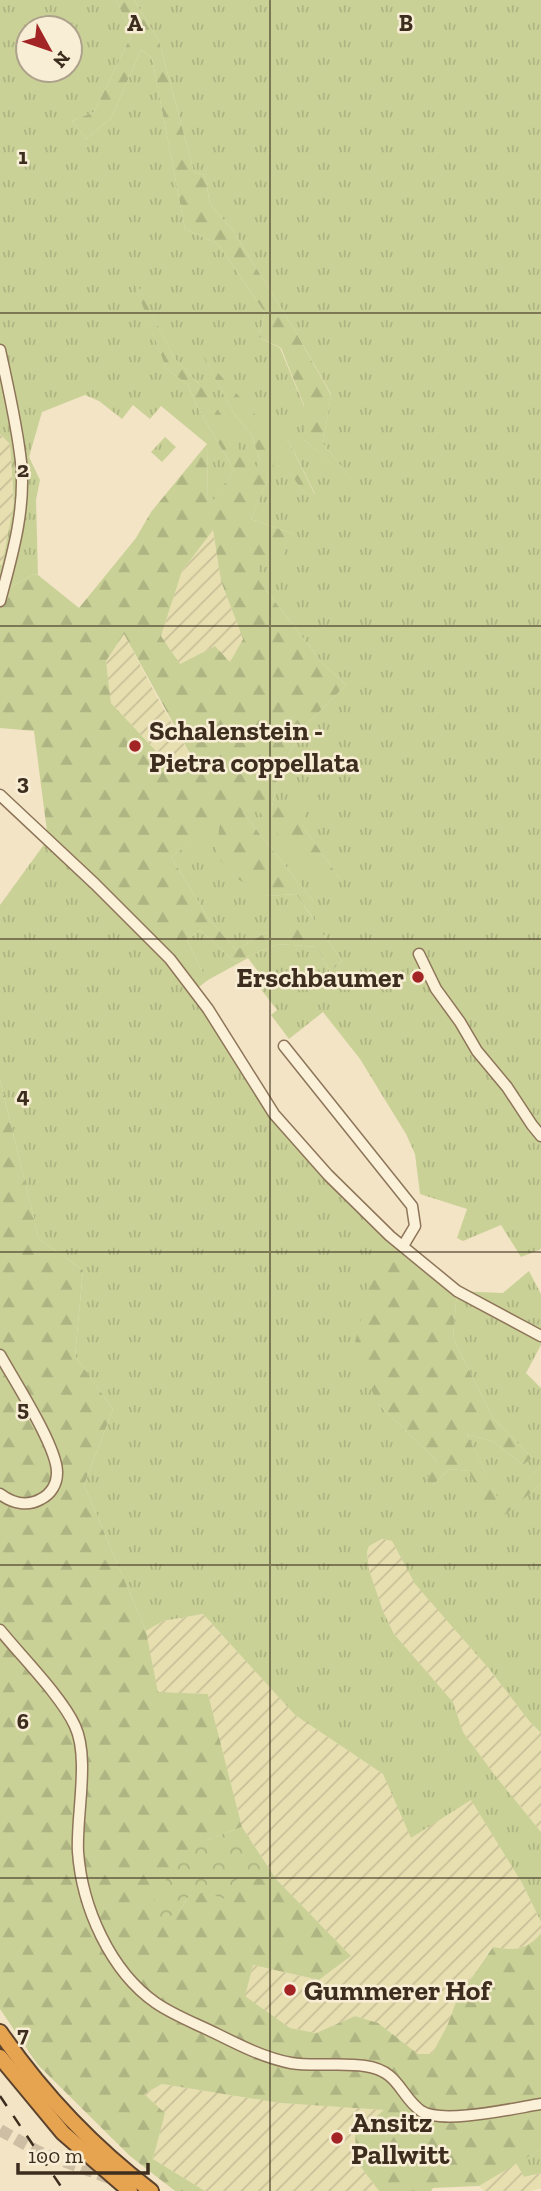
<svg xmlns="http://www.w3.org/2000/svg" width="541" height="2191" viewBox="0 0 541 2191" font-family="'Zilla Slab',serif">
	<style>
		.farmland { fill: url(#farmland-furrows) }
		.grass { fill: url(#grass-tufts); fill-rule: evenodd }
		.forest { fill: url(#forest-firs); fill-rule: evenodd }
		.park { fill: url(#park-crowns) }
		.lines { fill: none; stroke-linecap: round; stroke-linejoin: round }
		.major-tunnel { stroke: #cebfa4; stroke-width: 12; stroke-dasharray: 12 6; stroke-linecap: butt }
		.minor-casing { stroke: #8e7559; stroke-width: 13 }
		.highway-casing { stroke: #5c432d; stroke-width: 18 }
		.minor { stroke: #fbf1d9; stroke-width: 10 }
		.highway { stroke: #e7a450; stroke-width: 14 }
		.rail { stroke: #3d2d1e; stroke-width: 2.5; stroke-dasharray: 12 12; stroke-linecap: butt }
		.grid { fill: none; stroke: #3d2d1e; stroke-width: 2; stroke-opacity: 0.55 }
		.poi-dot { fill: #a22425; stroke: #f8eed5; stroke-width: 2.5 }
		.labels { text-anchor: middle; stroke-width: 5; stroke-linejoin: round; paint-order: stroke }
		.poi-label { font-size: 28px; font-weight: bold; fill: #3d2d1e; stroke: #f8eed5; text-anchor: start }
		.grid-label { font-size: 23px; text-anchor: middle; font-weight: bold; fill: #3d2d1e; stroke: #f8eed5; stroke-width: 5; stroke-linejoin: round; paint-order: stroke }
	</style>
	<defs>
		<pattern id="farmland-furrows" width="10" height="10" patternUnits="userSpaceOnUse" patternTransform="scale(1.75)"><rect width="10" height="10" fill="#e8dfb1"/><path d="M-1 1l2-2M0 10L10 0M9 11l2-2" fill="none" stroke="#c8c098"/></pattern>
		<pattern id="grass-tufts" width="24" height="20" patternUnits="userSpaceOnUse" patternTransform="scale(1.75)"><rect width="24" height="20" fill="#cad197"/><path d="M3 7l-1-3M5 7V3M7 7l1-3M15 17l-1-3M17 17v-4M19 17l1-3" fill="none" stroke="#aeb482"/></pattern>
		<pattern id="forest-firs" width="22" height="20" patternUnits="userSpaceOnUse" patternTransform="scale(1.75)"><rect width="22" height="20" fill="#cad197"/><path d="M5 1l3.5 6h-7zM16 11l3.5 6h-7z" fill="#aeb482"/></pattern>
		<pattern id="park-crowns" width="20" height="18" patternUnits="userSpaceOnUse" patternTransform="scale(1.75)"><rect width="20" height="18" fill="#cad197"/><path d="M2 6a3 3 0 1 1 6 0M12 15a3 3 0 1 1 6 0" fill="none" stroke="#aeb482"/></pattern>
	</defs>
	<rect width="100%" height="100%" fill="#f2e4c5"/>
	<g class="farmland">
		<polygon points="0,434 10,444 14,502 2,566 0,565"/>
		<polygon points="213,529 221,581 243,639 230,662 215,646 180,664 161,636 182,571"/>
		<polygon points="124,634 157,697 200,772 172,768 111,703 106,661"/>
		<polygon points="382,1539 392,1541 415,1583 490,1670 529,1721 541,1733 541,1832 494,1774 463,1732 453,1702 394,1634 383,1611 369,1570 367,1552 369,1546"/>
		<polygon points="203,1614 295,1715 383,1774 411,1837 471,1799 522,1883 541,1922 541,1933 531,1945 509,1950 492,1947 457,1999 448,2024 432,2054 417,2054 378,2023 355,2016 316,2033 290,2028 244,1996 253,1965 319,1980 351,1956 276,1879 242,1827 208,1694 158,1692 146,1631 163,1621"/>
		<polygon points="162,2084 280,2103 385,2110 357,2162 379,2191 205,2191 153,2159 165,2113 144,2094"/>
		<polygon points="516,2163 524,2177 541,2173 541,2188 531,2191 484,2191 479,2186"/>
	</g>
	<g class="grass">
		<path d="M0 0H116L132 34 94 112 72 121 86 139 111 118 141 50 152 58 185 229 218 244 265 313 259 337 280 348 304 406V440L354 482 323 444 331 394 293 327 233 231 210 204 205 175 194 172 159 41 134 0H541V1249L521 1257 501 1225 463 1241 457 1238 467 1209 420 1194 415 1154 406 1134 360 1059 323 1012 289 1039 271 1015 277 1010 260 988 266 982 248 958 208 980 195 990 274 1114 425 1266 378 1404 437 1461 433 1485 449 1469 470 1471 493 1524 541 1484V1733L529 1721 490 1670 415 1584 392 1541 382 1539 369 1546 367 1552 369 1570 383 1611 394 1634 453 1702 463 1732 494 1774 541 1832V1922L522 1883 471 1800 411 1838 383 1774 295 1715 203 1614 163 1621 146 1631 84 1485 113 1409 75 1356 83 1270 39 1239 0 1080V905L48 839 203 973 187 940 200 930 235 962 278 944 317 947 330 972 342 961 324 935 267 932 236 950 209 919 171 857 220 821 266 896 296 894 314 920V902L243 813 255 805 277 832 340 879 302 825 272 807 279 770 307 724 346 685 323 664 259 581V558L294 534 251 519 278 454 303 492 315 494 289 442 271 433 205 359 234 414 251 434 260 461 247 486 199 384 174 358 131 273 166 368 188 385 199 410 234 470 208 509 207 444 161 406 150 419 133 405 122 419 99 401 85 395 42 412 29 457 40 480 36 500 38 575 34 574 0 593V565H2L14 502 10 444 0 434ZM28 28H70V70H28Z"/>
		<polygon points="165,437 176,447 162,462 151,452"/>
		<polygon points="529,1271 541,1294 541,1345 526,1373 541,1388 541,1467 499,1502 467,1434 494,1442 523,1465 532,1458 493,1418 453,1338 457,1291 503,1293"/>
		<polygon points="541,2149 541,2173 524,2177 516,2163"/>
	</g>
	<g class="forest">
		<polygon points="116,0 134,0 159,41 194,172 205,175 210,204 233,231 293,327 331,395 323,444 358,486 304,440 304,405 281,348 259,337 265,313 218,244 185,229 152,58 141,50 111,118 86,139 72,121 94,112 132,34"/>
		<path d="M127 264 174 358 199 384 231 428 245 464 247 484 260 461 251 434 234 414 203 356 271 432 289 442 315 495 303 492 278 455 251 519 294 534 281 558H259V581L323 664 346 685 307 724 279 770 272 807 307 806 302 825 340 879 333 886 305 868 255 806 243 813 314 902 315 921 296 894 266 896 231 875 216 854 220 822 171 857 209 919 236 950 267 932 302 929 324 935 342 961 330 972 317 947 278 944 235 962 200 930 187 940 203 973 195 990 48 839 34 731 0 728V593L34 574 38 575 79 608 136 538 151 512 207 444 208 508 234 470 199 410 188 385 166 368ZM213 530 221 581 243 639 230 662 215 646 180 664 161 636 182 571ZM124 634 200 772 172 768 111 703 106 661Z"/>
		<path d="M0 1080 39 1239 83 1270 75 1356 113 1409 84 1485 146 1631 158 1692 208 1694 242 1827 207 1840 178 1913 189 1896 237 1879H276L351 1956 319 1980 253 1965 245 1996 290 2028 316 2033 355 2016 378 2023 418 2054H432L448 2024 457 1999 493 1947C513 1951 528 1950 541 1933V2149L479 2186 433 2188 431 2191H379L357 2162 355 2134 384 2110 280 2103 162 2084 144 2094 165 2113 153 2159 205 2191H175L130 2156 38 2065 0 2009Z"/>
		<polygon points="377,1257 425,1266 457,1291 453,1338 493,1418 532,1458 523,1465 494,1442 467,1434 499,1501 541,1467 541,1484 493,1525 469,1471 449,1469 433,1485 427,1480 437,1461 378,1404 353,1350"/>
	</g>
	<polygon class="park" points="242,1827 276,1879 237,1879 225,1899 205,1892 189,1896 178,1913 161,1920 149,1909 174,1866 207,1840"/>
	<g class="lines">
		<polyline class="major-tunnel" points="0,2130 39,2152 115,2180"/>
		<g class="minor-casing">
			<g id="minor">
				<path d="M0 350C8 387 17 425 21 462 26 509 12 556 0 601"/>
				<polyline points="0,795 95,884 170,959 208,1009 274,1114 328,1175 390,1236 457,1291 541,1336"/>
				<polyline points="419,954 436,989 460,1022 477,1051 507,1087 532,1125 541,1136"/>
				<polyline points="284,1046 412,1206 415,1226 403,1246"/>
				<path d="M0 1355C14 1380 58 1448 57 1473 57 1484 51 1494 41 1499 27 1507 12 1503 0 1494"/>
				<path d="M0 1630C21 1656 62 1697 75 1726 90 1758 76 1816 78 1852 82 1907 110 1971 156 2003 175 2016 197 2024 217 2034 241 2046 265 2058 291 2063 315 2067 341 2062 365 2066 400 2071 399 2095 421 2111 442 2125 515 2108 541 2104"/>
			</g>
		</g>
		<g class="highway-casing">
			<g id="highway">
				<path d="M0 2032C42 2093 92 2146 151 2191"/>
				<polyline points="0,2057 63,2133 130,2191"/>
			</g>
		</g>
		<use href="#minor" class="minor"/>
		<use href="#highway" class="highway"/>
		<polyline class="rail" points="0,2096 64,2191"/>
	</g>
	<path class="grid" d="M270 0V2191M0 313H541M0 626H541M0 939H541M0 1252H541M0 1565H541M0 1878H541"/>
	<g class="poi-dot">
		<circle cx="135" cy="746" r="7"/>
		<circle cx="418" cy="977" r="7"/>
		<circle cx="290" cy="1990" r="7"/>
		<circle cx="337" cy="2138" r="7"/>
	</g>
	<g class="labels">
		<g class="poi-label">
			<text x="149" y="740">Schalenstein -<tspan x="149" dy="32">Pietra coppellata</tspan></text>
			<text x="404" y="987" text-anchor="end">Erschbaumer</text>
			<text x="304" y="2000">Gummerer Hof</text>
			<text x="351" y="2132">Ansitz<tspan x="351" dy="32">Pallwitt</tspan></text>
		</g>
	</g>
	<g class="grid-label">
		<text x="135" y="31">A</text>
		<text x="406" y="31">B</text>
		<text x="23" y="164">1</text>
		<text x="23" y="477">2</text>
		<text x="23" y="790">3</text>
		<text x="23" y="1103">4</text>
		<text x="23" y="1416">5</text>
		<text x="23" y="1729">6</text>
		<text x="23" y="2042">7</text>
	</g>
	<g transform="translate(49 49) rotate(130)"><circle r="33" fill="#f8eed5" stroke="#ada18c" stroke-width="2"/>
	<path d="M0-5L12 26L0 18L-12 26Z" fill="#a22425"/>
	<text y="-10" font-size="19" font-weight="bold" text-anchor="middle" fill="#3d2d1e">N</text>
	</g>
	<path d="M18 2163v10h130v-10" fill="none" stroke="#3d2d1e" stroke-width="3.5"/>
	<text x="28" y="2163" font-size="21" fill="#3d2d1e" stroke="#f8eed5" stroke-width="5" paint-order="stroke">100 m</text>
</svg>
